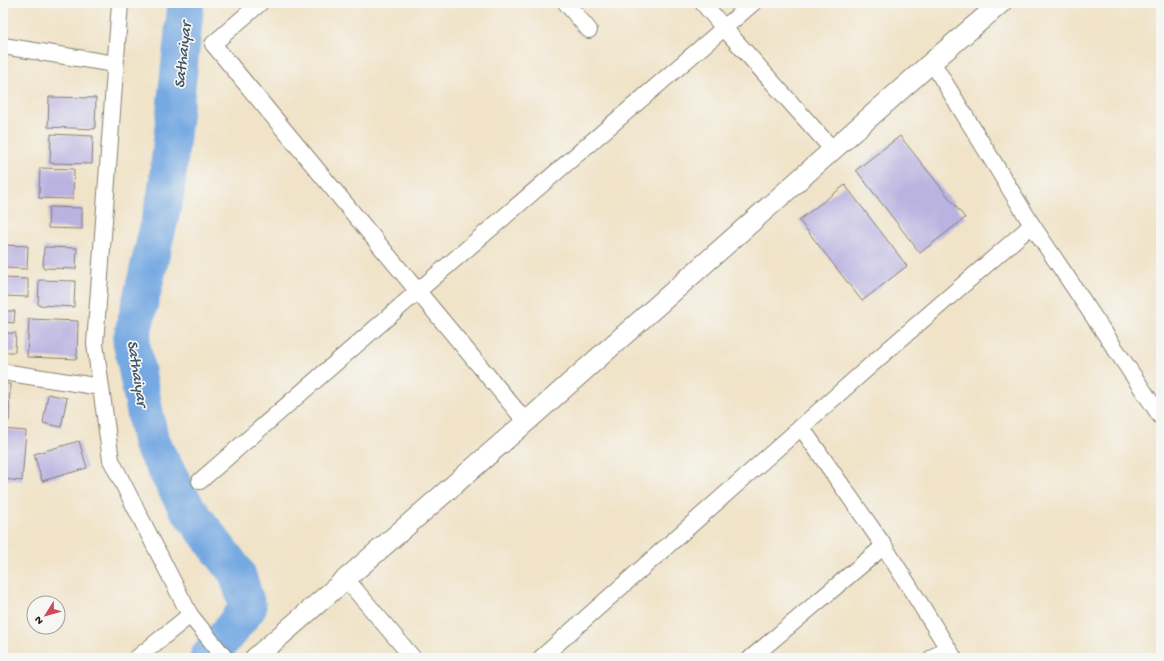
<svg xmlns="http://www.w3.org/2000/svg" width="1164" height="661" viewBox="0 0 1164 661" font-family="'Gochi Hand',sans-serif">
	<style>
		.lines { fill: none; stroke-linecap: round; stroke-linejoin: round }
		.river { stroke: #76a9e2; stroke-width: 37 }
		.building { fill: #bab3e0 }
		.minor-casing { stroke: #868072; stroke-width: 18 }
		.tertiary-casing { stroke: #868072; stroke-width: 22 }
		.minor { stroke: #fff; stroke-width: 16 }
		.tertiary { stroke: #fff; stroke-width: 20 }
		.labels { text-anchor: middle; stroke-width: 3.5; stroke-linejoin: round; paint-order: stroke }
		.water-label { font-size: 16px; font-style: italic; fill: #40546b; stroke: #f6f6f2 }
	</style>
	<rect width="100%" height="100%" fill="#f6f6f2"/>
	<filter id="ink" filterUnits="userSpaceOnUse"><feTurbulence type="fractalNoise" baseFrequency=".025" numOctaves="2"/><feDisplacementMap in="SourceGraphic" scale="8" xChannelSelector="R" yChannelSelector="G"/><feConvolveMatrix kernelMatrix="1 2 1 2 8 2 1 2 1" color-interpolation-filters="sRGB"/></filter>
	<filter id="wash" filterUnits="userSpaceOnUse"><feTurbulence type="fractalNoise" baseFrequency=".012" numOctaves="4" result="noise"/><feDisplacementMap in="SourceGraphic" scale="16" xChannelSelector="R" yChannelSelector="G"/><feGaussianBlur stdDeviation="0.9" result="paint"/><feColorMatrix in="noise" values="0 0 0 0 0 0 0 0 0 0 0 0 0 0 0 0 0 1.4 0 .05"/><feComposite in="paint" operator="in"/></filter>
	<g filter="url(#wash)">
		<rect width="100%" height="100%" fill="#f0e3c8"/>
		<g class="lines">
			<polyline class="river" points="186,3 166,193 131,341 151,443 187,508 237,573 248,608 208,658"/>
		</g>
		<g id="blocks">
			<g class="building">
				<polygon points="49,97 96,98 95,129 48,127"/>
				<polygon points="51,134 93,136 92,164 50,163"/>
				<polygon points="900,136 965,218 920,253 856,170"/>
				<polygon points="40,168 74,169 73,199 39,198"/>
				<polygon points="845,185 907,266 862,301 799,220"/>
				<polygon points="49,207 82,208 82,229 48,228"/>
				<polygon points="3,245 28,246 27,269 3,268"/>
				<polygon points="44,247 77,248 76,269 43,268"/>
				<polygon points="3,278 28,279 28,297 3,296"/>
				<polygon points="39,280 75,281 74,307 38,305"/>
				<polygon points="3,311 15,311 14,323 3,322"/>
				<polygon points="29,319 78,321 77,359 27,357"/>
				<polygon points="3,333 16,333 15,352 3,352"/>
				<polygon points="3,384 10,384 9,421 3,420"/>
				<polygon points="48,394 67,398 61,427 43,423"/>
				<polygon points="3,429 26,431 22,481 3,479"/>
				<polygon points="79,441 87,468 42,481 34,454"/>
			</g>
		</g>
	</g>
	<g filter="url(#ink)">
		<use href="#blocks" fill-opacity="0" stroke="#868072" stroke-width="1"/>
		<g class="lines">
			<g class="minor-casing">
				<g id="minor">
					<polyline points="120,3 95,344 111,460 190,615 137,658"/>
					<polyline points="260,3 213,44 526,422"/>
					<polyline points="566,3 589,30"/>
					<polyline points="753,3 724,28 833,150"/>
					<polyline points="3,46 115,64"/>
					<polyline points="932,62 1032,225 1161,417"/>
					<polyline points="3,372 101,387"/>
					<polyline points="801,427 884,546 954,658"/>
					<polyline points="200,481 418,291 724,28 703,3"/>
					<polyline points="346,579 413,658"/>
					<polyline points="190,615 225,658"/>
					<polyline points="541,658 889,349 1032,225"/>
					<polyline points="751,658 884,546"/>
					<polyline points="932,658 947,647"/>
				</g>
			</g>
			<g class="tertiary-casing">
				<polyline id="tertiary" points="255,658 526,422 932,62 1001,3"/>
			</g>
			<use href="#minor" class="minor"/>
			<use href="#tertiary" class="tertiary"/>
		</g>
	</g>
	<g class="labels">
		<g class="water-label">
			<text transform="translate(181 55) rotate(-84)" y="6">Sathaiyar</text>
			<text transform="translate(139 373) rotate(81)" y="6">Sathaiyar</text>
		</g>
	</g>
	<rect width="1164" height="661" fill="none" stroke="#f6f6f2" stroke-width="16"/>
	<g transform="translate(46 615) rotate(233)"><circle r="19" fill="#f6f6f2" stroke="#9f9f9c"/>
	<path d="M0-3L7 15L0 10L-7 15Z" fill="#d1495b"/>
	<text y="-6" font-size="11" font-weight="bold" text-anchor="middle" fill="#1c1c1c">N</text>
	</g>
</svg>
